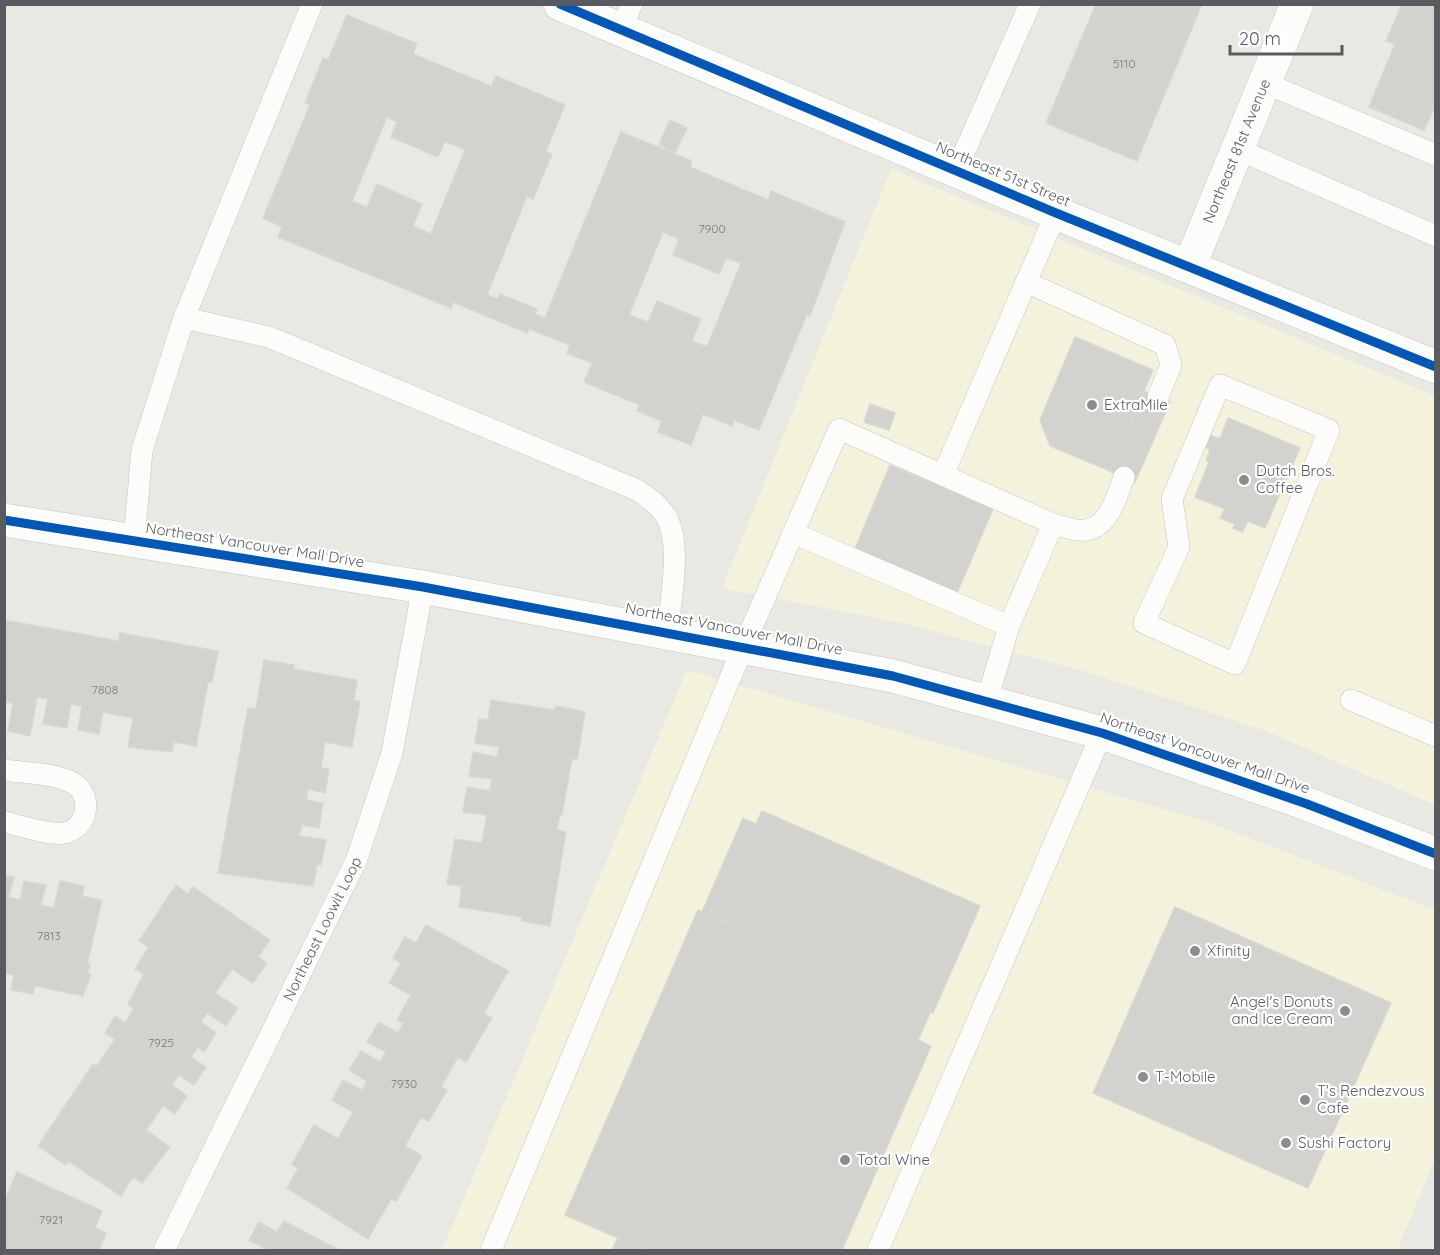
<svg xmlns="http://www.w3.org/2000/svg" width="1440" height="1255" viewBox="0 0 1440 1255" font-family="Quicksand,sans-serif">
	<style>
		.commercial { fill: #f4f2db }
		.building { fill: #d2d2ce; stroke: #d8d7d2; stroke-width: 1.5; fill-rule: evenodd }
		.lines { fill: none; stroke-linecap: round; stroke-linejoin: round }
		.service-casing { stroke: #c6c7c5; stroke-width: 22 }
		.minor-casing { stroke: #c6c7c5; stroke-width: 34 }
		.tertiary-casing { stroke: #c6c7c5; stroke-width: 34 }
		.secondary-casing { stroke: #c4c5c4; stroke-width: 34 }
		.service { stroke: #fcfcfb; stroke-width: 21 }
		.minor { stroke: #fcfcfb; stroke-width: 33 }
		.tertiary { stroke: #fcfcfb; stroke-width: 33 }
		.secondary { stroke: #fcfcfb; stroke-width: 33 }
		.cycleway-casing { stroke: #fff; stroke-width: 13 }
		.cycleway { stroke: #0057b8; stroke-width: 9 }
		.poi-dot { fill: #8b8d8e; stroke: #fff; stroke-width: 2 }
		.labels { text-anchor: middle; stroke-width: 4.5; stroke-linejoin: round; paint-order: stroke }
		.number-label { font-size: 12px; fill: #78797d }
		.street-label { font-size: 15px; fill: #595b61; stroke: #fff }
		.poi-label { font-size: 15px; fill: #595b61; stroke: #fff; text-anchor: start }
	</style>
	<rect width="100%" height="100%" fill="#e9e9e3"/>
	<g class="commercial">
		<polygon points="891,169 1435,396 1435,805 1266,731 1087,672 906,624 722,588"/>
		<polygon points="687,670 1211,823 1435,910 1435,1159 1397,1250 442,1250"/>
	</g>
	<g class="building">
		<polygon points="1096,4 1202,4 1137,161 1046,123"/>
		<polygon points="1402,4 1436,4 1436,104 1424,130 1369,107 1395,44 1386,41"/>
		<path d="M347 15 417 44 413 54 491 86 496 76 565 105 546 151 552 154 533 199 527 196 487 295 498 299 500 294 537 309 535 314 545 318 621 132 692 161 690 167 768 200 771 191 845 222 810 316 807 314 759 430 734 420 732 426 703 414 691 445 658 432 662 421 637 411 640 405 584 382 592 363 567 353 570 345 529 329 527 333 453 302 451 308 278 237 282 227 263 218 310 105 305 103 323 58 328 60ZM387 117 397 122 391 137 438 157 445 141 465 150 431 234 413 226 422 204 377 184 367 207 352 201ZM663 232 679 239 673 255 719 274 726 258 741 263 707 347 692 341 701 319 657 301 648 322 629 315Z"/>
		<polygon points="670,120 687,128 675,153 659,145"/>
		<polygon points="1075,337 1153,370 1110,471 1050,446 1040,420"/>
		<polygon points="1144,391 1170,402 1135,482 1110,471"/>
		<polygon points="870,404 895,413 889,430 864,422"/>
		<polygon points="1228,418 1300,448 1265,528 1248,521 1242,532 1233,528 1235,524 1220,518 1225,509 1195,497 1209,462 1206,460 1210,450 1206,447 1211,435 1220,439"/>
		<polygon points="890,465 993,509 954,600 852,556"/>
		<polygon points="4,620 119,641 120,633 218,651 212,682 208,682 196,746 174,742 172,752 128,747 133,718 103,712 99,734 78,730 82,706 71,704 67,728 43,724 48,699 37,697 30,736 8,731 13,703 4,702"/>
		<polygon points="264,660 294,665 293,669 357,680 354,700 360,702 352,747 325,742 321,768 329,769 325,793 308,789 306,800 323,803 319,828 302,825 299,836 326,840 321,865 317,865 313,886 218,873 248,708 256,709"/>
		<polygon points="491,700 555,710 556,706 585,712 577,760 572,758 562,815 560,815 557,830 566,832 550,926 522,921 522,917 459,907 462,886 447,884 455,839 482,843 487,815 463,812 467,787 490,791 492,779 469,776 473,752 497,757 499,747 475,743 479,719 488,720"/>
		<polygon points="762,811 980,906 933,1013 702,912 743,818 756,824"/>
		<polygon points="4,875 14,877 9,897 20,900 24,881 46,885 41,905 54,908 60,881 84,886 82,896 102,900 87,964 90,964 88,974 91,974 83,996 35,986 33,994 11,990 14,975 4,973"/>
		<polygon points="176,885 188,894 193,887 270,940 258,957 267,963 253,983 232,969 215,993 238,1008 226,1026 207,1013 201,1022 216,1033 204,1052 198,1047 191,1057 206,1067 194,1085 179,1075 172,1085 187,1096 175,1114 163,1106 146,1130 170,1147 142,1183 133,1177 121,1196 68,1161 66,1165 38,1146 93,1064 97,1066 115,1039 105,1033 115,1016 125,1023 134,1009 128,1004 144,974 135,969 149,947 139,941"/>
		<polygon points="1175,907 1391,1003 1308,1188 1093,1093"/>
		<polygon points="698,910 931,1011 918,1040 931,1046 842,1250 646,1250 565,1215"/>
		<polygon points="426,925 508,971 484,1013 492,1018 466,1062 458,1057 441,1087 447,1090 429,1121 421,1117 405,1146 422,1156 396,1201 391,1199 368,1239 287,1188 298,1168 292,1164 314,1125 338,1139 353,1112 332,1100 343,1080 362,1090 367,1081 349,1070 361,1051 380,1062 386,1052 367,1042 379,1022 398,1033 404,1023 397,1020 411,995 389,983 401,963 393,958 405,937 416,943"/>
		<polygon points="17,1172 102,1211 95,1228 106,1233 99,1250 4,1250 4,1202"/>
		<polygon points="284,1221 339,1250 268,1250 249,1240 259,1222 277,1232"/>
		<polygon points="618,1238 646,1250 612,1250"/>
	</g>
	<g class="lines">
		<g class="service-casing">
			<g id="service">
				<polyline points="621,30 632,4"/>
				<polyline points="1265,83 1436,155"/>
				<polyline points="1237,149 1436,236"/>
				<polyline points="956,171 1030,4"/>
				<polyline points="1026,282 1165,345 1171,365 1158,397"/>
				<polyline points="184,318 312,4"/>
				<polygon points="1220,385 1329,430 1235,664 1144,623 1179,547 1172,499"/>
				<polyline points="943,475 1056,213"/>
				<path d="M1053 524C1062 526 1077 532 1086 530 1109 527 1117 496 1124 477"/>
				<polyline points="793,533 1009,626"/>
				<path d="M134 541 142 450 184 318 269 337 637 490C648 497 658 504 665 515 683 542 670 600 668 631"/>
				<polyline points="1351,700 1436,736"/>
				<path d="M4 770C25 773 50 773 69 781 94 791 90 828 64 833 50 836 20 825 4 822"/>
				<path id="s1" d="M164 1250 356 861 392 753 423 587"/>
				<polyline points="491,1250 744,645 839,429 1053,524 1009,626 987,700"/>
				<polyline points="878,1250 1102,733"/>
			</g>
		</g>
		<g class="minor-casing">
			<g id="minor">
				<path id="s2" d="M1190 265 1297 4"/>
			</g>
		</g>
		<g class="tertiary-casing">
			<polyline id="tertiary" points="560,4 1056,213 1436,367"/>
		</g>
		<g class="secondary-casing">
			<polyline id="secondary" points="4,520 423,587 893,676 1102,733 1307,804 1436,854"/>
		</g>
		<use href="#service" class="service"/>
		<use href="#minor" class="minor"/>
		<use href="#tertiary" class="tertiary"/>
		<use href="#secondary" class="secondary"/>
		<g class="cycleway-casing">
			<g id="cycleway">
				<polyline points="560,4 1056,213 1436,367"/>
				<polyline points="4,520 423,587 893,676 1102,733 1307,804 1436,854"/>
			</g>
		</g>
		<use href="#cycleway" class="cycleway"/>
	</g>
	<g class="poi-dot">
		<circle cx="1092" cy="405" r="6"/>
		<circle cx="1244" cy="480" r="6"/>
		<circle cx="1195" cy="951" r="6"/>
		<circle cx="1345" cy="1011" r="6"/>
		<circle cx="1143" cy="1077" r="6"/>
		<circle cx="1305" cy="1100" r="6"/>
		<circle cx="1286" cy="1143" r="6"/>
		<circle cx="845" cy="1160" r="6"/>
	</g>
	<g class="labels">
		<g class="number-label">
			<text x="1124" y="68">5110</text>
			<text x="712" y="233">7900</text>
			<text x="105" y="694">7808</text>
			<text x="49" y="940">7813</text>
			<text x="161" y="1047">7925</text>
			<text x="404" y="1088">7930</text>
			<text x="51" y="1224">7921</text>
		</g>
		<g class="street-label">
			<text dy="5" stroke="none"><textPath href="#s2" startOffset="123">Northeast 81st Avenue</textPath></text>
			<text transform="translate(1003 174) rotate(23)" y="5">Northeast 51st Street</text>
			<text transform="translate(255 545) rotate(9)" y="5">Northeast Vancouver Mall Drive</text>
			<text transform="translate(734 629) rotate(11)" y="5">Northeast Vancouver Mall Drive</text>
			<text transform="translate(1205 753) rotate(19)" y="5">Northeast Vancouver Mall Drive</text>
			<text dy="5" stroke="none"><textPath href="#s1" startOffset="358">Northeast Loowit Loop</textPath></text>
		</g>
		<g class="poi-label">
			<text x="1104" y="410">ExtraMile</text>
			<text x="1256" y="476">Dutch Bros.<tspan x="1256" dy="17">Coffee</tspan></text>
			<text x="1207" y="956">Xfinity</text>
			<text x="1333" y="1007" text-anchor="end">Angel's Donuts<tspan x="1333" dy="17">and Ice Cream</tspan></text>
			<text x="1155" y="1082">T-Mobile</text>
			<text x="1317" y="1096">T's Rendezvous<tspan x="1317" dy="17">Cafe</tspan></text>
			<text x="1298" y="1148">Sushi Factory</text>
			<text x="857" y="1165">Total Wine</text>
		</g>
	</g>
	<rect width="1440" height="1255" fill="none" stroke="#595b61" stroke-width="12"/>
	<path d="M1230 45v9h112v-9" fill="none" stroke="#595b61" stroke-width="3"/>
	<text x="1239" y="45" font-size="18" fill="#595b61" stroke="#ffffff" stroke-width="4.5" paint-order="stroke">20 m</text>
</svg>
